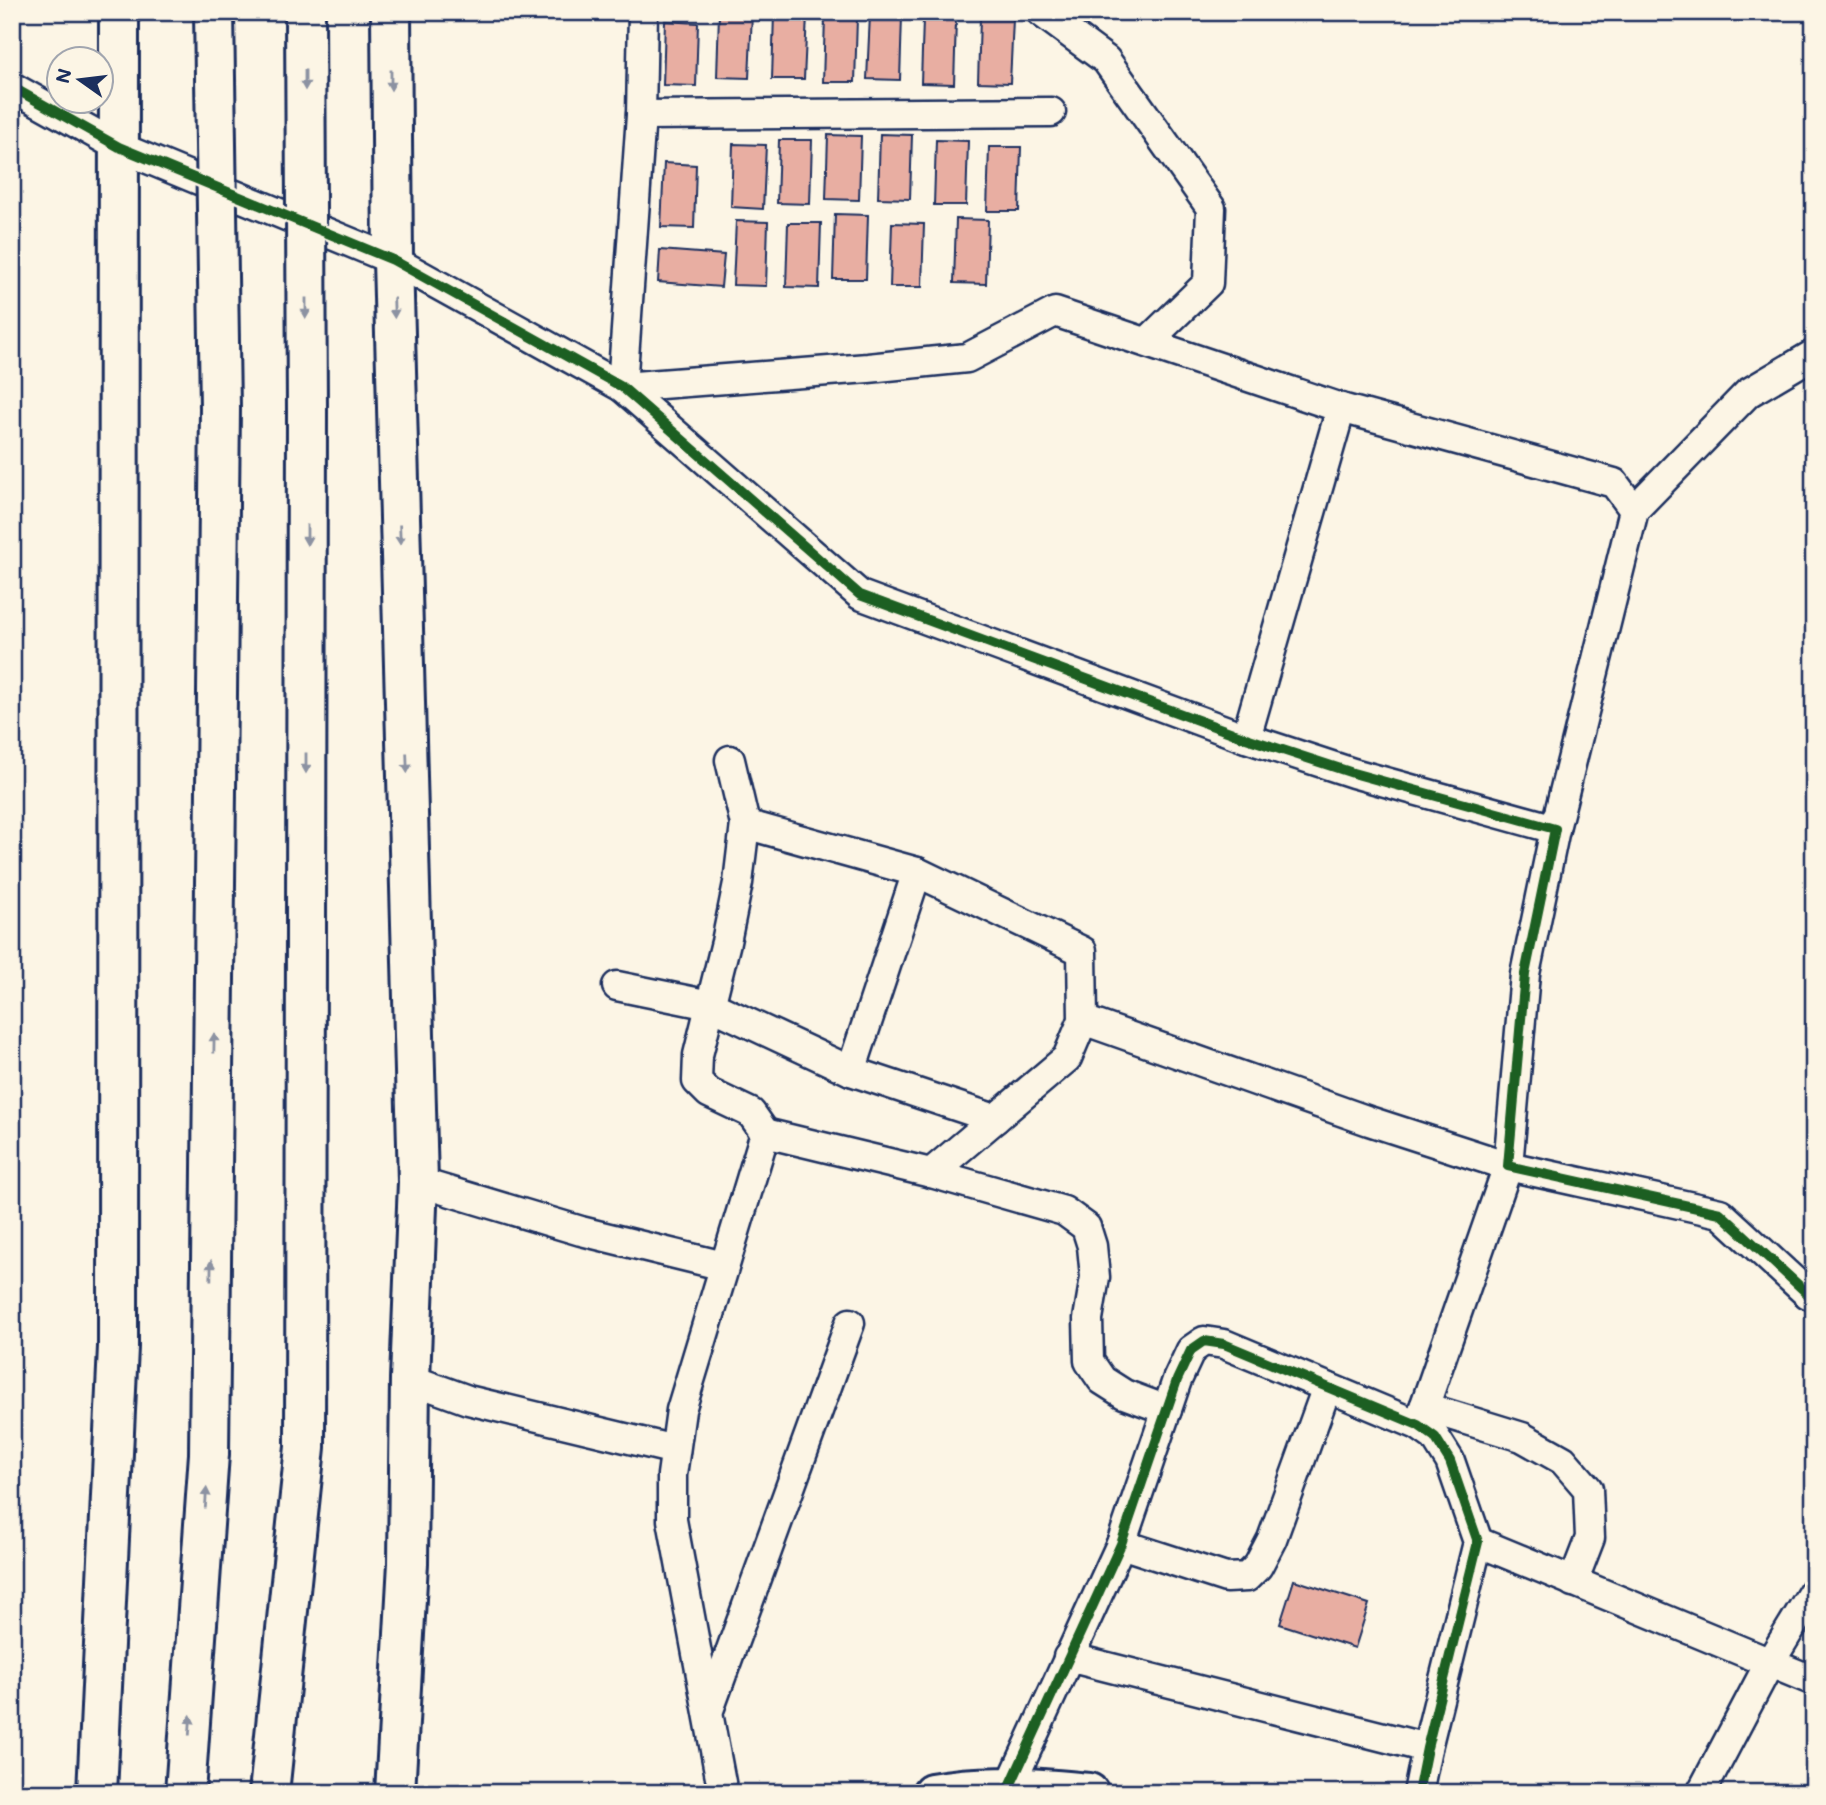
<svg xmlns="http://www.w3.org/2000/svg" width="1826" height="1805" viewBox="0 0 1826 1805" font-family="Mali,sans-serif">
	<style>
		.building { fill: #e8aea2; stroke: #1b2f5e; stroke-width: 2 }
		.lines { fill: none; stroke-linecap: round; stroke-linejoin: round }
		.street-casing { stroke: #1b2f5e; stroke-width: 33 }
		.secondary-casing { stroke: #1b2f5e; stroke-width: 44 }
		.street { stroke: #fcf5e5; stroke-width: 28 }
		.secondary { stroke: #fcf5e5; stroke-width: 38 }
		.highway-bridge-casing { stroke: #1b2f5e; stroke-width: 44; stroke-linecap: butt }
		.highway-bridge { stroke: #fcf5e5; stroke-width: 38 }
		.cycleway-casing { stroke: #fcf5e5; stroke-width: 15 }
		.cycleway { stroke: #1b5e20; stroke-width: 10 }
		.oneway { fill: #8c92a2 }
	</style>
	<rect width="100%" height="100%" fill="#fcf5e5"/>
	<filter id="ink" filterUnits="userSpaceOnUse"><feTurbulence type="fractalNoise" baseFrequency=".0143" numOctaves="2"/><feDisplacementMap in="SourceGraphic" scale="14" xChannelSelector="R" yChannelSelector="G"/><feConvolveMatrix kernelMatrix="1 2 1 2 8 2 1 2 1" color-interpolation-filters="sRGB"/></filter>
	<g filter="url(#ink)">
		<g class="building">
			<polygon points="719,13 752,14 749,78 717,77"/>
			<polygon points="774,14 807,15 804,79 772,79"/>
			<polygon points="870,15 902,16 900,80 867,79"/>
			<polygon points="825,17 857,18 855,82 823,82"/>
			<polygon points="980,18 1013,19 1010,83 978,82"/>
			<polygon points="923,19 956,20 954,84 921,83"/>
			<polygon points="665,21 698,23 696,86 663,85"/>
			<polygon points="880,134 912,135 910,199 878,198"/>
			<polygon points="828,135 861,136 859,200 826,199"/>
			<polygon points="779,140 812,140 810,204 777,203"/>
			<polygon points="936,140 968,141 966,205 934,205"/>
			<polygon points="733,144 766,145 763,209 731,207"/>
			<polygon points="989,147 1021,147 1019,211 987,211"/>
			<polygon points="664,163 696,165 694,228 661,227"/>
			<polygon points="835,214 868,215 866,279 833,279"/>
			<polygon points="956,219 988,220 986,284 954,283"/>
			<polygon points="736,221 768,222 766,286 733,285"/>
			<polygon points="788,223 821,223 819,288 786,287"/>
			<polygon points="892,223 924,224 922,287 890,287"/>
			<polygon points="660,250 724,255 721,287 658,282"/>
			<polygon points="1294,1580 1369,1604 1355,1648 1280,1624"/>
		</g>
		<g class="lines">
			<g class="street-casing">
				<g id="street">
					<polyline points="1041,12 1106,60 1211,208 1208,283 1147,342"/>
					<polyline points="12,87 119,147 393,260 622,387 860,595 1246,738 1353,773 1555,829 1525,974 1508,1166 1720,1213 1808,1294 1814,1296"/>
					<polyline points="641,115 1051,112"/>
					<polyline points="622,387 868,368 967,358 1055,312 1341,408 1614,483 1634,510"/>
					<polyline points="622,387 641,115 643,12"/>
					<polyline points="1246,738 1341,408"/>
					<polyline points="1555,829 1634,510 1748,393 1814,354"/>
					<polyline points="617,986 710,1005 851,1071 995,1119 1067,1058 1083,1020 1082,951 917,872 745,824"/>
					<polyline points="1083,1020 1369,1121 1508,1166 1418,1425"/>
					<polyline points="851,1071 917,872"/>
					<polyline points="765,1133 931,1173 1064,1211 1086,1227 1092,1246 1095,1277 1088,1319 1089,1361 1102,1380 1124,1394 1167,1410"/>
					<polyline points="931,1173 995,1119"/>
					<polyline points="418,1182 581,1231 724,1266"/>
					<polyline points="410,1379 468,1400 675,1450"/>
					<polyline points="1424,1407 1522,1437 1563,1460 1588,1489 1590,1538 1573,1582"/>
					<polyline points="1478,1542 1814,1681"/>
					<polyline points="1121,1544 1226,1578 1247,1577 1258,1566 1272,1539 1327,1387"/>
					<polyline points="1068,1657 1427,1748"/>
					<polyline points="709,1710 850,1323"/>
					<polyline points="1010,1786 1121,1544 1177,1380 1191,1350 1204,1341 1224,1344 1418,1425 1435,1437 1450,1461 1478,1542 1427,1748 1418,1793"/>
					<polyline points="723,1793 672,1520 672,1475 681,1410 765,1133 751,1113 709,1093 697,1081 698,1055 726,942 738,883 745,824 730,760"/>
					<polyline points="1701,1793 1769,1664 1814,1590"/>
				</g>
			</g>
			<g class="secondary-casing">
				<g id="secondary">
					<polyline points="391,12 393,260 418,1182 410,1379 408,1563 395,1793"/>
					<polyline points="97,1793 118,1347 119,12"/>
					<path d="M932 1793C986 1783 1034 1788 1089 1793"/>
				</g>
			</g>
			<use href="#street" class="street"/>
			<use href="#secondary" class="secondary"/>
			<g class="highway-bridge-casing">
				<g id="highway-bridge">
					<polyline points="185,1793 209,1454 220,408 214,12"/>
					<polyline points="269,1793 305,1447 307,410 305,12"/>
				</g>
			</g>
			<use href="#highway-bridge" class="highway-bridge"/>
			<g class="cycleway-casing">
				<g id="cycleway">
					<polyline points="12,87 119,147 393,260 622,387 860,595 1246,738 1353,773 1555,829 1525,974 1508,1166 1720,1213 1808,1294 1814,1296"/>
					<polyline points="1010,1786 1121,1544 1177,1380 1191,1350 1204,1341 1224,1344 1418,1425 1435,1437 1450,1461 1478,1542 1427,1748 1418,1793"/>
				</g>
			</g>
			<use href="#cycleway" class="cycleway"/>
		</g>
		<defs><path id="oneway-solid" d="M-6-.8H1V-3.2L6.5 0L1 3.2V.8H-6Z" transform="scale(1.75)"/></defs>
		<g class="oneway">
			<use href="#oneway-solid" transform="translate(305 80) rotate(90)"/>
			<use href="#oneway-solid" transform="translate(391 80) rotate(90)"/>
			<use href="#oneway-solid" transform="translate(306 308) rotate(90)"/>
			<use href="#oneway-solid" transform="translate(394 308) rotate(88)"/>
			<use href="#oneway-solid" transform="translate(307 535) rotate(90)"/>
			<use href="#oneway-solid" transform="translate(400 535) rotate(88)"/>
			<use href="#oneway-solid" transform="translate(306 763) rotate(90)"/>
			<use href="#oneway-solid" transform="translate(407 763) rotate(88)"/>
			<use href="#oneway-solid" transform="translate(214 1043) rotate(-89)"/>
			<use href="#oneway-solid" transform="translate(211 1270) rotate(-89)"/>
			<use href="#oneway-solid" transform="translate(206 1498) rotate(-86)"/>
			<use href="#oneway-solid" transform="translate(190 1725) rotate(-86)"/>
		</g>
	</g>
	<rect width="1826" height="1805" fill="none" stroke="#fcf5e5" stroke-width="42"/>
	<rect x="21" y="21" width="1784" height="1763" fill="none" stroke="#1b2f5e" stroke-width="2.5" filter="url(#ink)"/>
	<g transform="translate(80 80) rotate(284)"><circle r="33" fill="#fcf5e5" stroke="#a2a6af" stroke-width="2"/>
	<path d="M0-5L12 26L0 18L-12 26Z" fill="#1b2f5e"/>
	<text y="-10" font-size="19" font-weight="bold" text-anchor="middle" fill="#1b2f5e">N</text>
	</g>
</svg>
